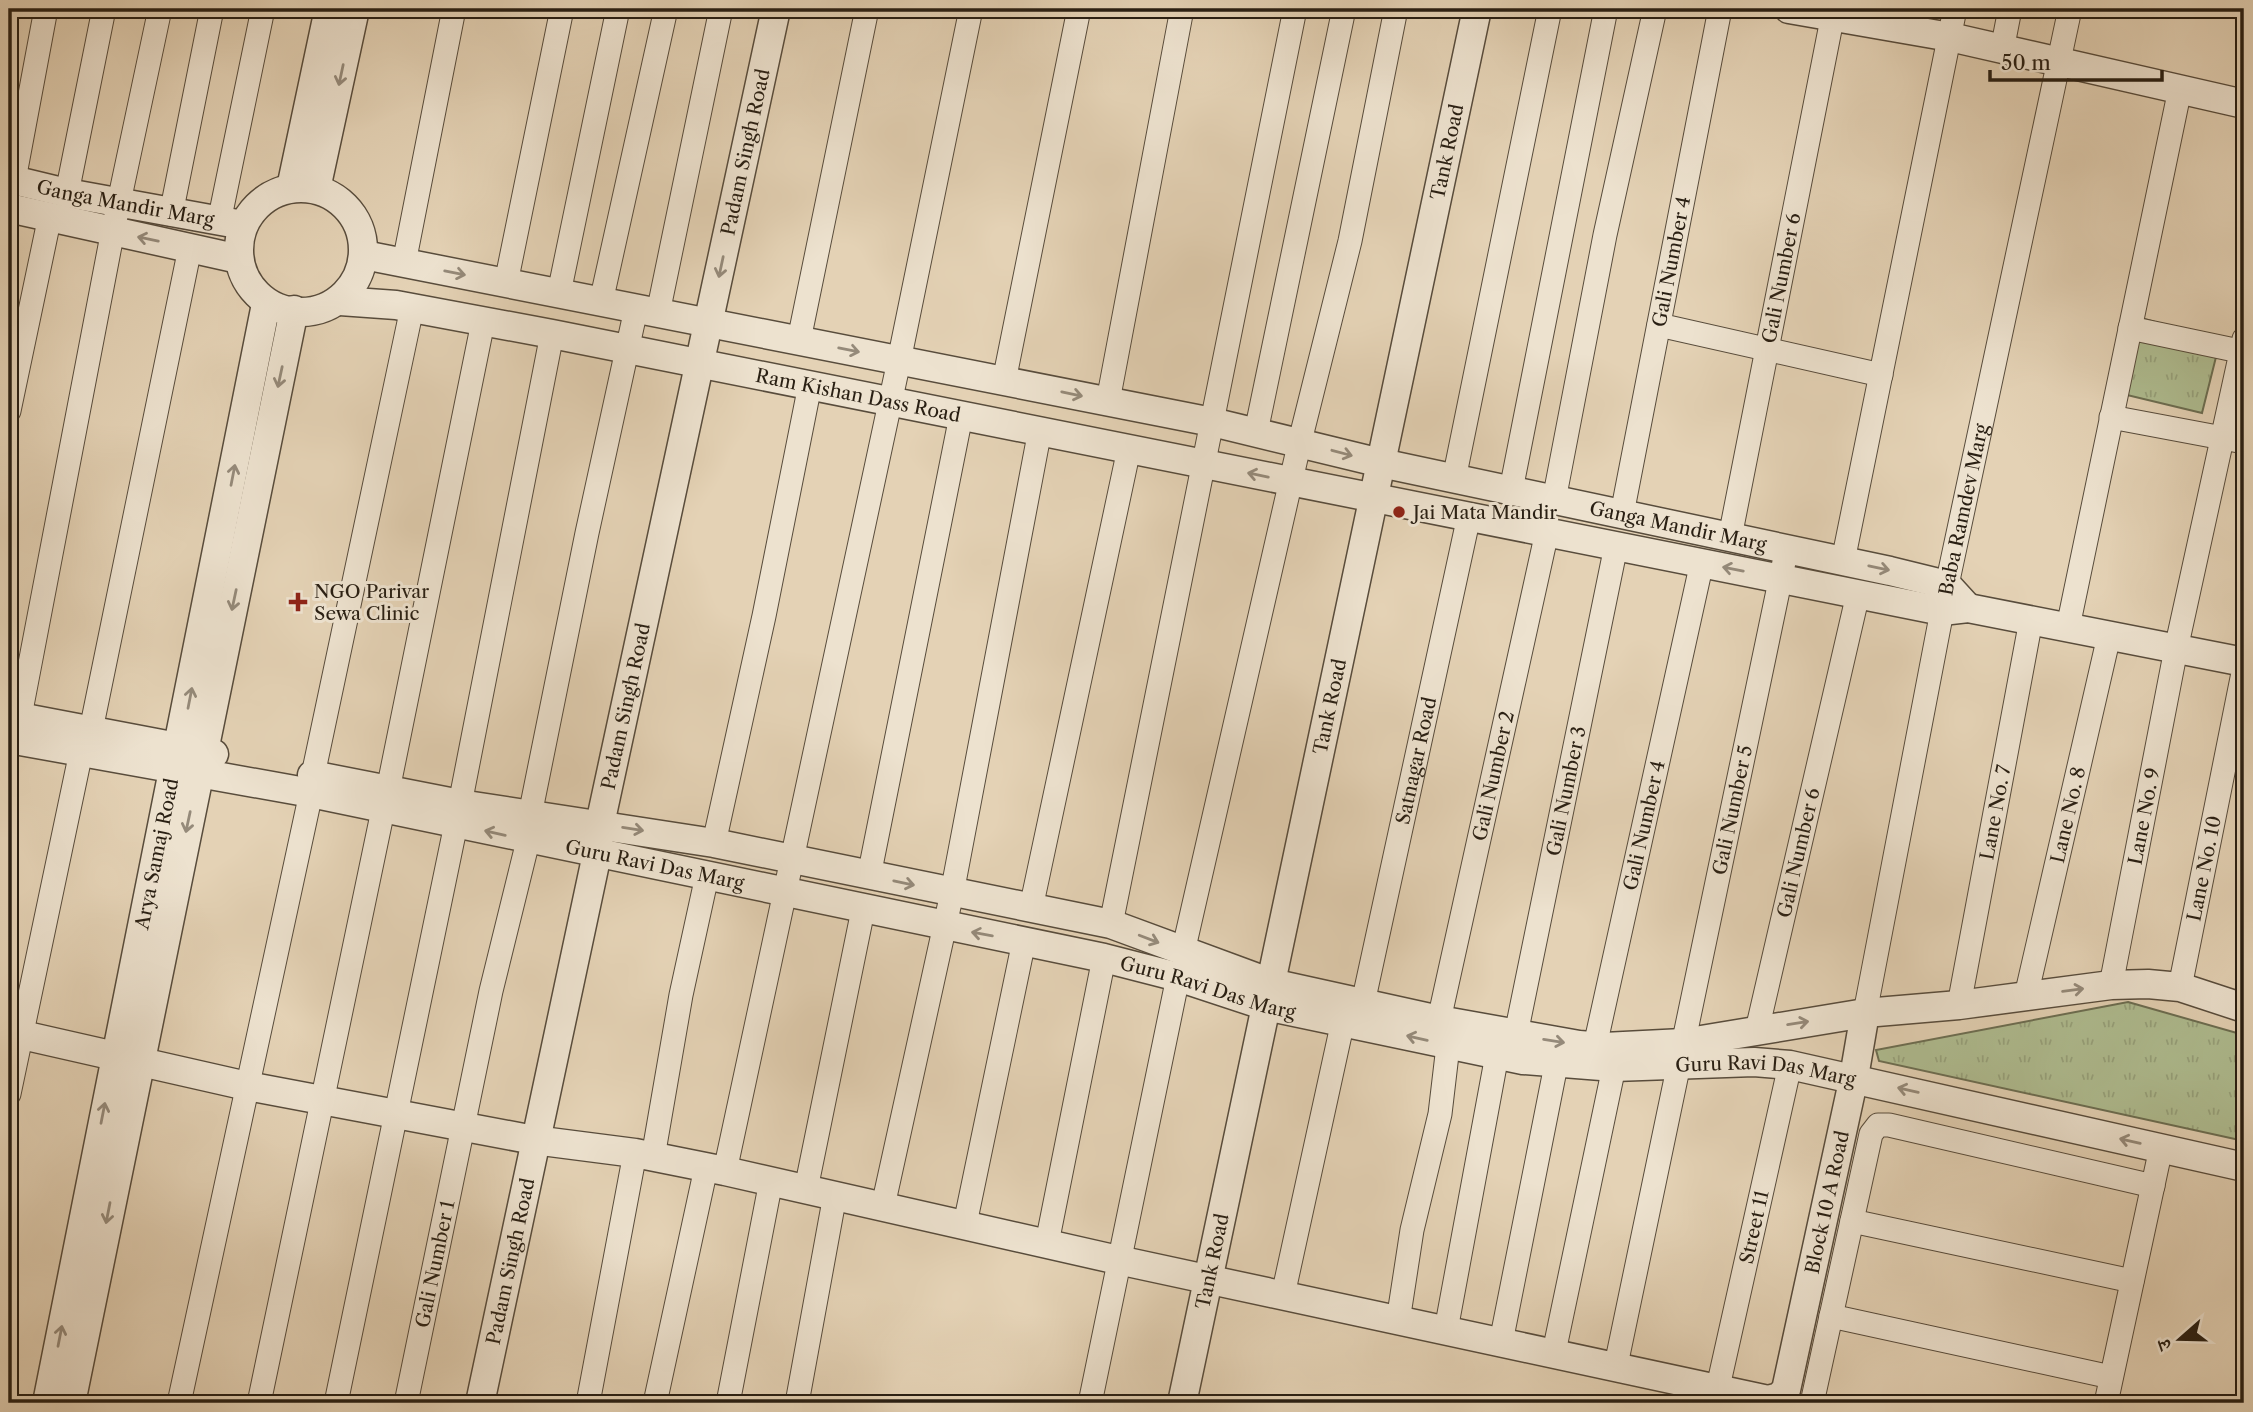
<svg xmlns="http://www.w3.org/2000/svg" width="2253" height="1412" viewBox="0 0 2253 1412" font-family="'Libre Caslon Text','Noto Serif Devanagari',serif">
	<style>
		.park { fill: url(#park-tufts); stroke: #6c6e52; stroke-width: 2 }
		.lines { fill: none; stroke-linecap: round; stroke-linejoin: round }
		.minor-casing { stroke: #584c3c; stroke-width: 25 }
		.tertiary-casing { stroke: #584c3c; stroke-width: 31 }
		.minor { stroke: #ede2cf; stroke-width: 23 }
		.tertiary { stroke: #ede2cf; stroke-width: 28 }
		.oneway { stroke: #958a7a }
		.poi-dot { fill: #8f2418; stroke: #ede2cf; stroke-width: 2.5 }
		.labels { text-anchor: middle; stroke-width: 6; stroke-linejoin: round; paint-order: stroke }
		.street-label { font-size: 19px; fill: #291f13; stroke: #ede2cf }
		.poi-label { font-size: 19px; fill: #291f13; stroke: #ede2cf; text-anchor: start }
	</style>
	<defs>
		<pattern id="park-tufts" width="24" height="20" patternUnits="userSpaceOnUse" patternTransform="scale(1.75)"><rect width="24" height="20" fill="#afbd91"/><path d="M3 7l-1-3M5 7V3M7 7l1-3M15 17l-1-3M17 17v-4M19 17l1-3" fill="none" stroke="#97a27c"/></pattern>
	</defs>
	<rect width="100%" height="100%" fill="#e4d2b5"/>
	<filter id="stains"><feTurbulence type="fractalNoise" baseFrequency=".00286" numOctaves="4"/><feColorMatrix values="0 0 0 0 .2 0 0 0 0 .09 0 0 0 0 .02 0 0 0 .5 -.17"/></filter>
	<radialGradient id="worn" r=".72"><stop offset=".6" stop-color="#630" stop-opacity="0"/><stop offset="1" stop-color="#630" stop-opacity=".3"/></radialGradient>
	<g class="park">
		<polygon points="2138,317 2220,341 2202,413 2127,395"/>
		<polygon points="2128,1002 2244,1035 2244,1141 1879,1061 1876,1050"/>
	</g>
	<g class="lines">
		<g class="minor-casing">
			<g id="minor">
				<polyline points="2002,50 2010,9"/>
				<polyline points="14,180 46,9"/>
				<polyline points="67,193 104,9"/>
				<polyline points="171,214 212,9"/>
				<polyline points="219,222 263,9"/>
				<polyline points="404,263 454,9"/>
				<polyline points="506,283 562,9"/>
				<polyline points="559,293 618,9"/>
				<polyline points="601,302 666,9"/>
				<polyline points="658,313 721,9"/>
				<polyline points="1659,325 1881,375"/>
				<polyline points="2130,328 2244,352"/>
				<polyline points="799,340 867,9"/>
				<polyline points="1004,381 1079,9"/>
				<polyline points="1108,401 1182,9"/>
				<polyline points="9,411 50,216"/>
				<polyline points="2111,417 2244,442"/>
				<polyline points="1256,432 1344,9"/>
				<polyline points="1454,479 1550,9"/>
				<polyline points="1511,490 1606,9"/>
				<polyline points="1554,500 1605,235 1655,9"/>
				<path id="s1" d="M1622 514 1720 9"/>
				<path id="s2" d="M1730 537 1834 9"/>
				<polyline points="1843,561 1955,9"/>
				<polyline points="2068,627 2180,89"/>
				<polyline points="20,716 113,230 160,9"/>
				<polyline points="91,730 190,248"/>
				<polyline points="313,775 412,308"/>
				<polyline points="388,790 483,322"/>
				<polyline points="460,804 552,334"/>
				<polyline points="530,815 587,533 636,309"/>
				<polyline points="714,843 764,616 810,385"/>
				<polyline points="869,876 961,416"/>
				<polyline points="1031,908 1129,449"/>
				<polyline points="1111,924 1295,9"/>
				<polyline points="1183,952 1300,441 1350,241 1396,9"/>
				<path id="s3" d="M2111 985 2176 649 2244 339"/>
				<path id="s4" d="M2180 987 2244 668"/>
				<path id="s5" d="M2026 996 2109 636"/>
				<path id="s6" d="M1363 1003 1469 516"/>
				<path id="s7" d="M1959 1005 2031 620"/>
				<path id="s8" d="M1865 1013 1947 585 2070 9"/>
				<path id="s9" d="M1439 1020 1547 532"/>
				<path id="s10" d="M1757 1030 1858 594"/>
				<path id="s11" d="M1516 1034 1616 546"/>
				<path id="s12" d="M1595 1046 1702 562"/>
				<polyline points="9,1094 81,752"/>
				<polyline points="653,1157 681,995 707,876"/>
				<polyline points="725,1171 899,361 971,9"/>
				<polyline points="806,1189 863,910"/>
				<polyline points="883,1206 952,893 1040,430"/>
				<polyline points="1852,1221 2132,1281"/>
				<polyline points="965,1224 1024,941"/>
				<polyline points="1047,1243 1104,958"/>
				<polyline points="1283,1295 1343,1021"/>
				<polyline points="1831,1316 2111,1377"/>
				<polyline points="1398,1321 1412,1230 1440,1114 1448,1046"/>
				<polyline points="1446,1330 1497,1055"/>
				<polyline points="1501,1342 1556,1065"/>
				<polyline points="1554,1352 1614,1067"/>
				<path id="s13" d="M1616 1365 1784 562"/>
				<path id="s14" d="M1718 1387 1790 1065"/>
				<polyline points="179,1403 311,793"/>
				<polyline points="259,1403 383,810"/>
				<polyline points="336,1403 456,824"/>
				<path id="s15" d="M406 1403 491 991 528 841"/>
				<polyline points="588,1403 635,1153"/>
				<polyline points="655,1403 706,1168"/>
				<polyline points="728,1403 771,1181"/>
				<polyline points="797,1403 835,1195"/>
				<polyline points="1090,1403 1178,977"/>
				<polyline points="1812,1403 1871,1134 1878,1125 1889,1125 2153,1186"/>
				<polyline points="2106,1403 2161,1148"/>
			</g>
		</g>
		<g class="tertiary-casing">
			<g id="tertiary">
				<polyline points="1789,9 1950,37 2244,104"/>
				<path id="s16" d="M9 179 67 193 243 225"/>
				<circle cx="301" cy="250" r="62"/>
				<polyline points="291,188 329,9"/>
				<polyline points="316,189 355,9"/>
				<polyline points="9,208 239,259"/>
				<path id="s17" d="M364 255 1212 422 1381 463 1890 571 1947 585 1968 608"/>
				<path id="s18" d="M340 301 396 305 552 334 1942 611 1968 608 2244 662"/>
				<polyline points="9,715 214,754"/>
				<path id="s19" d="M9 739 311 793 1104 958 1178 977 1266 1006 1523 1060 1614 1067 1754 1062 1790 1065 2244 1167"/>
				<polyline points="312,775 460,804 714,843 1111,924 1271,983 1439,1020 1579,1045 1604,1047 1683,1043 1865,1013 1959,1005 2111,985 2148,984 2180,987 2244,1008"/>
				<path id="s20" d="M9 1032 247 1086 534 1140 635 1153 725 1171 1118 1260 1768 1400 1779 1397 1786 1390 1854 1077 1865 1013"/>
				<path id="s21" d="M47 1403C118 1036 195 671 266 304"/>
				<polyline points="71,1403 294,310"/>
				<path id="s22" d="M480 1403 597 854 600 824 776 9"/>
				<path id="s23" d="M1182 1403 1477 9"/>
			</g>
		</g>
		<use href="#minor" class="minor"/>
		<use href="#tertiary" class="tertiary"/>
	</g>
	<defs><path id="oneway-shaft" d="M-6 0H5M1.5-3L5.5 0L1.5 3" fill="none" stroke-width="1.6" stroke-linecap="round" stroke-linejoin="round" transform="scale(1.75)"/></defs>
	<g class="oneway">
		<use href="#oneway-shaft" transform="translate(341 75) rotate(102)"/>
		<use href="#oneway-shaft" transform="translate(148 239) rotate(-168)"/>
		<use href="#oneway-shaft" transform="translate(721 267) rotate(102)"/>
		<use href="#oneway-shaft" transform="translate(455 273) rotate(11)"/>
		<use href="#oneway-shaft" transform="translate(849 350) rotate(11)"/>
		<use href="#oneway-shaft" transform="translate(280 377) rotate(102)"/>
		<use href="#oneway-shaft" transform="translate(1072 394) rotate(12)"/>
		<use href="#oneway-shaft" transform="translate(1342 453) rotate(15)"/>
		<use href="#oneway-shaft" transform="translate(233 475) rotate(-79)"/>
		<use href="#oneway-shaft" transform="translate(1258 475) rotate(-168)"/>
		<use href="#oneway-shaft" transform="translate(1879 568) rotate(12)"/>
		<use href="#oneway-shaft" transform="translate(1733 569) rotate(-169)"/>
		<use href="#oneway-shaft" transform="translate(234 600) rotate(102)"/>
		<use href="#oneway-shaft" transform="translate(190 698) rotate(-79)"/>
		<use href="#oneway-shaft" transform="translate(188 822) rotate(102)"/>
		<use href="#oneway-shaft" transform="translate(633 829) rotate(9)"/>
		<use href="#oneway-shaft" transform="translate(495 833) rotate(-167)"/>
		<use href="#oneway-shaft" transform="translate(904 883) rotate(12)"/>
		<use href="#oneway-shaft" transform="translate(982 934) rotate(-170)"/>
		<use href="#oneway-shaft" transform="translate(1149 939) rotate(21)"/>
		<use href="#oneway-shaft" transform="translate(2073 990) rotate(-7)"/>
		<use href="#oneway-shaft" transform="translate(1798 1023) rotate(-9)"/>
		<use href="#oneway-shaft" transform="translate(1417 1038) rotate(-167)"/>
		<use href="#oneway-shaft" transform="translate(1554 1041) rotate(9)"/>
		<use href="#oneway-shaft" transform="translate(1908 1090) rotate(-167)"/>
		<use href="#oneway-shaft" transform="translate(103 1113) rotate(-79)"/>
		<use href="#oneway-shaft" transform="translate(2130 1141) rotate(-167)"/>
		<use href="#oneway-shaft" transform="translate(108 1213) rotate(101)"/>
		<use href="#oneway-shaft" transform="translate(60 1336) rotate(-79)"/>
	</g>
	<g class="poi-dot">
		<circle cx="1399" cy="512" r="7"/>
		<path d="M294.5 591.5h7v7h7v7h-7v7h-7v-7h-7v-7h7z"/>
	</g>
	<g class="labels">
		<g class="street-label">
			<text dy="7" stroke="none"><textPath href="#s23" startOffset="1279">Tank Road</textPath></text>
			<text dy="7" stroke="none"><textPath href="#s22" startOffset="1279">Padam Singh Road</textPath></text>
			<text dy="7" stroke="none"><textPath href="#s16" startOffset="119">Ganga Mandir Marg</textPath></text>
			<text dy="7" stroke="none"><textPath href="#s1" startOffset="257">Gali Number 4</textPath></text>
			<text dy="7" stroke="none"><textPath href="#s2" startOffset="264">Gali Number 6</textPath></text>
			<text dy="7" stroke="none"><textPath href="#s18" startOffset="527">Ram Kishan Dass Road</textPath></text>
			<text dy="7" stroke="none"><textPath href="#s8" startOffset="513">Baba Ramdev Marg</textPath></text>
			<text dy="7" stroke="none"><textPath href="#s17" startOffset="1342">Ganga Mandir Marg</textPath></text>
			<text dy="7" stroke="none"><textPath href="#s22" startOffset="712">Padam Singh Road</textPath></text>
			<text dy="7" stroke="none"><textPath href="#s23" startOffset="712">Tank Road</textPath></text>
			<text dy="7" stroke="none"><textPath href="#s6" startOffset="248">Satnagar Road</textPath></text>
			<text dy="7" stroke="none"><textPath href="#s9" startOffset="250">Gali Number 2</textPath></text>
			<text dy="7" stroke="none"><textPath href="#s11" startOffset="248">Gali Number 3</textPath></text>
			<text dy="7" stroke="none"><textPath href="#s13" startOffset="567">Gali Number 5</textPath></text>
			<text dy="7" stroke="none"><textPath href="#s7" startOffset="196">Lane No. 7</textPath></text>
			<text dy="7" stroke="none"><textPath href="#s5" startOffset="186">Lane No. 8</textPath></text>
			<text dy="7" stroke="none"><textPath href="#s3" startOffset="172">Lane No. 9</textPath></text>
			<text dy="7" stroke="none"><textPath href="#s12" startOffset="226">Gali Number 4</textPath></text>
			<text dy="7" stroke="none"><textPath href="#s10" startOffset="182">Gali Number 6</textPath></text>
			<text dy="7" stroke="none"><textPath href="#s21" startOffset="560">Arya Samaj Road</textPath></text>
			<text dy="7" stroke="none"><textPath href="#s19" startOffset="658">Guru Ravi Das Marg</textPath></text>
			<text dy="7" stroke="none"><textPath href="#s4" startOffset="121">Lane No. 10</textPath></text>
			<text dy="7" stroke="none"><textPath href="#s19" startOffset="1225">Guru Ravi Das Marg</textPath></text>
			<text dy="7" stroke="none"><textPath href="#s19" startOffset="1792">Guru Ravi Das Marg</textPath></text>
			<text dy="7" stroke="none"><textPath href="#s20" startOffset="2011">Block 10 A Road</textPath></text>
			<text dy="7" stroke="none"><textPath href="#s14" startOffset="164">Street 11</textPath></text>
			<text dy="7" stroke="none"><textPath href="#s22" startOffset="145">Padam Singh Road</textPath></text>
			<text dy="7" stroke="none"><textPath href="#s23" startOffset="145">Tank Road</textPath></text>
			<text dy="7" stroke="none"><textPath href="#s15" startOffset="142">Gali Number 1</textPath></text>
		</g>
		<g class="poi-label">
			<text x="1413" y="519">Jai Mata Mandir</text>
			<text x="314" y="598">NGO Parivar<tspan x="314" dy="22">Sewa Clinic</tspan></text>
		</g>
	</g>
	<rect width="2253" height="1412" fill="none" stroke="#e4d2b5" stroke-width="35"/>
	<rect x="10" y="10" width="2232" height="1391" fill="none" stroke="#291f13" stroke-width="3.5"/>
	<rect x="18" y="18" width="2218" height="1377" fill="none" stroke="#291f13" stroke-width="2"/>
	<g transform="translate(2180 1339) rotate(250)" stroke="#ede2cf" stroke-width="5" paint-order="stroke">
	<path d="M0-5L12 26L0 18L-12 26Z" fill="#291f13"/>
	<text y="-10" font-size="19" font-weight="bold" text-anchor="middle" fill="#291f13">उ</text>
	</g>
	<path d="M1990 70v10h172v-10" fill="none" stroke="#291f13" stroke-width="3.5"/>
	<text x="2001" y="70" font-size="21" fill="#291f13" stroke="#ede2cf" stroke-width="5" paint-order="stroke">50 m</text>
	<rect width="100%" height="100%" filter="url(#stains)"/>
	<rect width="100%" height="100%" fill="url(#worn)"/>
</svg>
